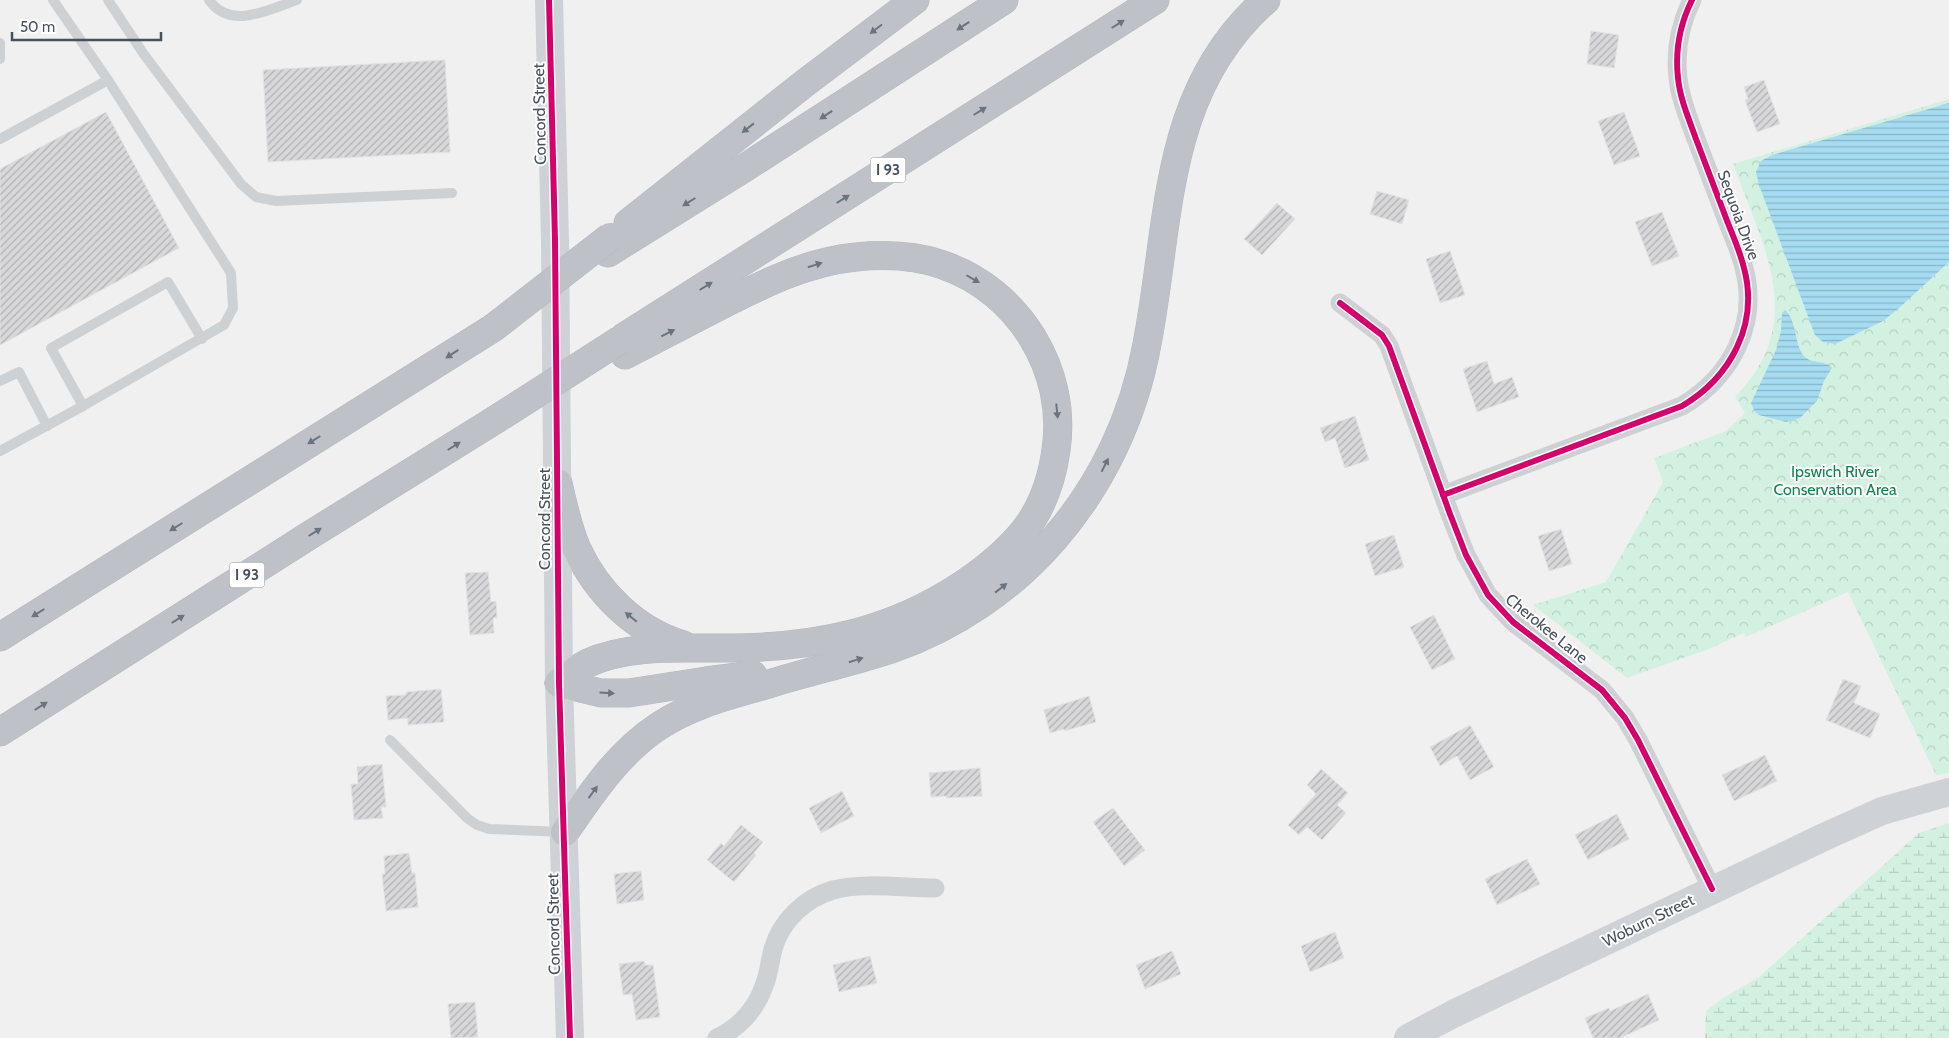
<svg xmlns="http://www.w3.org/2000/svg" width="1949" height="1038" viewBox="0 0 1949 1038" font-family="Cabin,sans-serif">
	<style>
		.wetland { fill: url(#wetland-marsh) }
		.park { fill: url(#park-crowns) }
		.water { fill: url(#water-rules) }
		.building { fill: url(#building-hatch); stroke: #e2e2e3 }
		.lines { fill: none; stroke-linecap: round; stroke-linejoin: round }
		.highway-casing { stroke: #b4b9c0; stroke-width: 29 }
		.lane { stroke: #ced1d4; stroke-width: 10 }
		.street { stroke: #ced1d4; stroke-width: 19 }
		.secondary { stroke: #ced1d5; stroke-width: 28 }
		.highway { stroke: #bec2c8; stroke-width: 28 }
		.highway-bridge-casing { stroke: #b4b9c0; stroke-width: 29; stroke-linecap: butt }
		.highway-bridge { stroke: #bec2c8; stroke-width: 28 }
		.cycleway-casing { stroke: #fff; stroke-width: 9 }
		.cycleway { stroke: #d6006c; stroke-width: 6 }
		.oneway { fill: #6a737e }
		.labels { text-anchor: middle; stroke-width: 4; stroke-linejoin: round; paint-order: stroke }
		.shield { fill: #fff; stroke: #7e858e; stroke-width: 1 }
		.shield-label { font-size: 15px; font-weight: bold; fill: #46515e }
		.street-label { font-size: 16px; fill: #46515e; stroke: #fff }
		.park-label { font-size: 16px; fill: #118552; stroke: #fff }
	</style>
	<defs>
		<pattern id="wetland-marsh" width="20" height="14" patternUnits="userSpaceOnUse" patternTransform="scale(1.25)"><rect width="20" height="14" fill="#d3f1e0"/><path d="M1 5h8M5 5V1M11 12h8M15 12V8" fill="none" stroke="#b6d0c3"/></pattern>
		<pattern id="park-crowns" width="20" height="18" patternUnits="userSpaceOnUse" patternTransform="scale(1.25)"><rect width="20" height="18" fill="#d3f1e0"/><path d="M2 6a3 3 0 1 1 6 0M12 15a3 3 0 1 1 6 0" fill="none" stroke="#b6d0c3"/></pattern>
		<pattern id="water-rules" width="6" height="5" patternUnits="userSpaceOnUse" patternTransform="scale(1.25)"><rect width="6" height="5" fill="#a5dcf1"/><path d="M0 2.5h6" fill="none" stroke="#88b5c6"/></pattern>
		<pattern id="building-hatch" width="6" height="6" patternUnits="userSpaceOnUse" patternTransform="scale(1.25)"><rect width="6" height="6" fill="#d8d8da"/><path d="M-1 1l2-2M0 6l6-6M5 7l2-2" fill="none" stroke="#b1b2b4"/></pattern>
	</defs>
	<rect width="100%" height="100%" fill="#f1f0f0"/>
	<polygon class="wetland" points="1949,823 1949,1038 1705,1038 1706,1011 1720,1000 1759,977 1919,833"/>
	<path class="park" d="M1949 99V773L1936 775 1848 592 1746 637 1744 633 1706 650 1627 678 1533 605 1606 582 1663 482 1654 458 1726 431 1745 413 1735 397C1809 321 1763 247 1733 164Z"/>
	<g class="water">
		<polygon points="1949,103 1949,262 1899,308 1883,321 1835,344 1823,342 1815,335 1759,185 1756,172 1761,161 1772,155"/>
		<path d="M1785 310C1797 321 1794 342 1803 355 1811 365 1825 359 1832 368L1824 381 1817 401 1800 418 1786 422 1759 415 1755 412 1751 403 1776 350 1781 331 1782 313Z"/>
	</g>
	<g class="building">
		<polygon points="1591,31 1619,35 1614,68 1587,64"/>
		<polygon points="445,60 450,152 268,162 263,70"/>
		<polygon points="1764,80 1780,124 1757,132 1745,100 1748,99 1744,87"/>
		<polygon points="106,112 179,248 0,345 0,169"/>
		<polygon points="1624,112 1640,156 1614,165 1598,121"/>
		<polygon points="1377,191 1409,200 1402,224 1370,214"/>
		<polygon points="1277,203 1295,219 1262,255 1244,239"/>
		<polygon points="1662,212 1679,256 1652,266 1635,222"/>
		<polygon points="1450,251 1465,295 1440,303 1426,259"/>
		<polygon points="1487,361 1494,384 1512,377 1519,397 1477,412 1463,369"/>
		<polygon points="1355,416 1369,460 1345,468 1335,438 1325,442 1320,428"/>
		<polygon points="1561,529 1572,564 1549,571 1538,536"/>
		<polygon points="1394,535 1404,567 1375,576 1365,544"/>
		<polygon points="488,572 491,602 496,601 497,618 493,618 494,633 470,635 465,573"/>
		<polygon points="1434,615 1455,659 1432,670 1410,627"/>
		<polygon points="1843,679 1861,686 1854,703 1880,714 1870,738 1826,720"/>
		<polygon points="441,689 444,722 408,725 408,718 388,720 386,696 406,695 406,692"/>
		<polygon points="1089,696 1096,722 1064,731 1064,729 1050,733 1044,710"/>
		<polygon points="1470,725 1494,767 1470,780 1457,756 1440,766 1430,747"/>
		<polygon points="1765,755 1777,781 1734,801 1722,775"/>
		<polygon points="382,764 386,807 381,807 383,818 354,820 351,784 358,784 357,767"/>
		<polygon points="980,768 982,796 946,798 946,796 931,797 929,773"/>
		<polygon points="1321,769 1348,793 1337,805 1346,813 1322,840 1307,827 1299,835 1288,825 1316,794 1307,785"/>
		<polygon points="842,791 854,816 821,833 809,808"/>
		<polygon points="1113,808 1145,850 1124,866 1093,822"/>
		<polygon points="1617,814 1629,839 1588,860 1575,835"/>
		<polygon points="741,825 763,842 754,853 756,855 734,882 707,860 721,843 724,846"/>
		<polygon points="409,853 412,873 415,873 418,907 386,911 382,874 385,874 384,856"/>
		<polygon points="1527,859 1540,884 1497,905 1485,879"/>
		<polygon points="641,871 644,900 617,904 614,874"/>
		<polygon points="1335,932 1344,958 1310,972 1301,946"/>
		<polygon points="1172,951 1181,974 1145,989 1136,965"/>
		<polygon points="870,956 877,983 839,992 833,965"/>
		<polygon points="644,961 645,965 653,965 660,1017 636,1020 632,994 623,995 619,964"/>
		<polygon points="1648,994 1659,1020 1620,1038 1593,1038 1585,1018 1609,1008 1610,1011"/>
		<polygon points="475,1002 478,1037 451,1038 448,1004"/>
	</g>
	<g class="lines">
		<g class="highway-casing">
			<g id="highway">
				<polyline points="628,223 805,83 915,0"/>
				<polyline points="608,253 746,167 1004,0"/>
				<polyline points="624,337 1155,0"/>
				<path d="M558 483C563 505 568 529 577 549 597 593 636 631 683 645"/>
				<polyline points="0,637 493,328"/>
				<path d="M559 683C568 676 578 668 588 663 632 643 687 649 733 648 817 647 891 632 962 585 985 570 1006 553 1024 531 1042 508 1052 479 1056 450 1068 371 1019 291 943 265 915 255 886 254 856 257 803 262 755 288 708 312 680 326 653 341 625 355"/>
				<polyline points="559,683 601,693 629,693 706,681 753,675"/>
				<polyline points="0,732 310,535 495,420"/>
				<path d="M565 832C592 793 618 753 659 726 692 704 731 695 769 684 810 671 853 662 894 648 954 627 1012 588 1054 539 1102 484 1134 416 1147 344 1171 220 1162 91 1266 0"/>
			</g>
		</g>
		<g class="lane">
			<polyline points="108,0 143,53 241,184 256,197 276,201 452,193"/>
			<path d="M209 0C231 31 269 9 297 0"/>
			<polyline points="0,43 0,59"/>
			<polyline points="0,139 108,80"/>
			<polyline points="0,381 19,372 47,426"/>
			<polyline points="83,406 51,348 168,282 202,339"/>
			<polyline points="0,451 83,406 224,325 233,308 231,273 108,80 53,0"/>
			<polyline points="390,740 467,818 477,825 489,829 564,832"/>
		</g>
		<g class="street">
			<polyline points="1340,303 1382,335 1389,346 1450,514 1466,555 1488,595 1513,622 1602,690 1625,718 1638,740 1712,889"/>
			<path d="M1443 495 1682 406C1731 377 1759 324 1744 268 1740 251 1732 234 1726 218 1716 192 1706 166 1696 139 1689 119 1680 99 1678 78 1675 51 1680 24 1692 0"/>
			<path d="M717 1038C739 1028 756 1009 764 986 769 974 770 961 773 949 781 921 805 898 833 890 862 882 905 888 935 888"/>
		</g>
		<g class="secondary">
			<polyline points="549,0 555,240 559,683 570,1038"/>
			<polyline points="1408,1038 1453,1014 1824,837 1882,811 1949,792"/>
		</g>
		<use href="#highway" class="highway"/>
		<g class="highway-bridge-casing">
			<g id="highway-bridge">
				<polyline points="493,328 610,237"/>
				<polyline points="495,420 620,340"/>
			</g>
		</g>
		<use href="#highway-bridge" class="highway-bridge"/>
		<g class="cycleway-casing">
			<g id="cycleway">
				<polyline points="549,0 555,240 559,683 570,1038"/>
				<polyline points="1340,303 1382,335 1389,346 1450,514 1466,555 1488,595 1513,622 1602,690 1625,718 1638,740 1712,889"/>
				<path d="M1443 495 1682 406C1731 377 1759 324 1744 268 1740 251 1732 234 1726 218 1716 192 1706 166 1696 139 1689 119 1680 99 1678 78 1675 51 1680 24 1692 0"/>
			</g>
		</g>
		<use href="#cycleway" class="cycleway"/>
	</g>
	<defs><path id="oneway-solid" d="M-6-.8H1V-3.2L6.5 0L1 3.2V.8H-6Z" transform="scale(1.25)"/></defs>
	<g class="oneway">
		<use href="#oneway-solid" transform="translate(1118 24) rotate(-32)"/>
		<use href="#oneway-solid" transform="translate(963 26) rotate(147)"/>
		<use href="#oneway-solid" transform="translate(876 29) rotate(143)"/>
		<use href="#oneway-solid" transform="translate(980 111) rotate(-32)"/>
		<use href="#oneway-solid" transform="translate(826 115) rotate(147)"/>
		<use href="#oneway-solid" transform="translate(748 128) rotate(142)"/>
		<use href="#oneway-solid" transform="translate(843 199) rotate(-32)"/>
		<use href="#oneway-solid" transform="translate(689 202) rotate(148)"/>
		<use href="#oneway-solid" transform="translate(815 265) rotate(-17)"/>
		<use href="#oneway-solid" transform="translate(973 279) rotate(30)"/>
		<use href="#oneway-solid" transform="translate(706 286) rotate(-32)"/>
		<use href="#oneway-solid" transform="translate(668 333) rotate(-27)"/>
		<use href="#oneway-solid" transform="translate(452 354) rotate(147)"/>
		<use href="#oneway-solid" transform="translate(1057 411) rotate(84)"/>
		<use href="#oneway-solid" transform="translate(314 440) rotate(148)"/>
		<use href="#oneway-solid" transform="translate(454 446) rotate(-32)"/>
		<use href="#oneway-solid" transform="translate(1105 465) rotate(-63)"/>
		<use href="#oneway-solid" transform="translate(176 527) rotate(148)"/>
		<use href="#oneway-solid" transform="translate(315 532) rotate(-32)"/>
		<use href="#oneway-solid" transform="translate(1001 588) rotate(-38)"/>
		<use href="#oneway-solid" transform="translate(38 613) rotate(148)"/>
		<use href="#oneway-solid" transform="translate(631 617) rotate(-141)"/>
		<use href="#oneway-solid" transform="translate(178 619) rotate(-32)"/>
		<use href="#oneway-solid" transform="translate(856 660) rotate(-17)"/>
		<use href="#oneway-solid" transform="translate(607 693) rotate(3)"/>
		<use href="#oneway-solid" transform="translate(41 706) rotate(-32)"/>
		<use href="#oneway-solid" transform="translate(593 792) rotate(-54)"/>
	</g>
	<g class="labels">
		<g class="shield">
			<rect x="870.5" y="157.5" width="35" height="25" rx="4"/>
			<rect x="229.5" y="562.5" width="35" height="25" rx="4"/>
		</g>
		<g class="shield-label">
			<text x="888" y="175">I 93</text>
			<text x="247" y="580">I 93</text>
		</g>
		<g class="street-label">
			<text transform="translate(539 114) rotate(-91)" y="6">Concord Street</text>
			<text transform="translate(1739 215) rotate(70)" y="6">Sequoia Drive</text>
			<text transform="translate(544 519) rotate(-90)" y="6">Concord Street</text>
			<text transform="translate(1547 628) rotate(39)" y="6">Cherokee Lane</text>
			<text transform="translate(1648 920) rotate(-26)" y="6">Woburn Street</text>
			<text transform="translate(553 924) rotate(-91)" y="6">Concord Street</text>
		</g>
		<g class="park-label">
			<text x="1835" y="477">Ipswich River<tspan x="1835" dy="18">Conservation Area</tspan></text>
		</g>
	</g>
	<path d="M12 32v8h149v-8" fill="none" stroke="#46515e" stroke-width="2.5"/>
	<text x="20" y="32" font-size="15" fill="#46515e" stroke="#ffffff" stroke-width="4" paint-order="stroke">50 m</text>
</svg>
